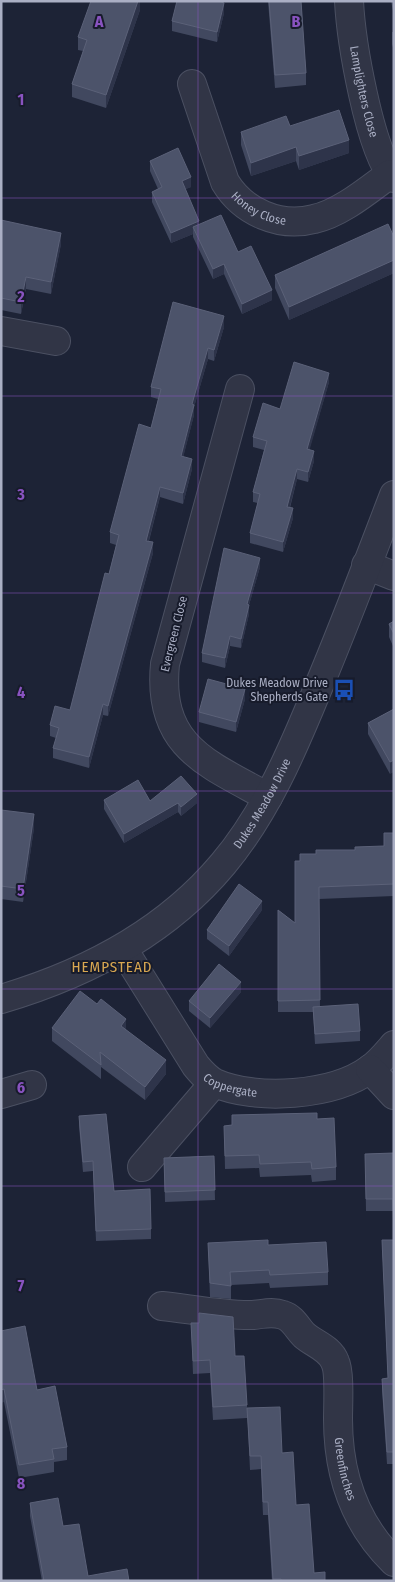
<svg xmlns="http://www.w3.org/2000/svg" width="395" height="1582" viewBox="0 0 395 1582" font-family="'Fira Sans Condensed',sans-serif">
	<style>
		.lines { fill: none; stroke-linecap: round; stroke-linejoin: round }
		.minor-casing { stroke: #4b5062; stroke-width: 30 }
		.minor { stroke: #313546; stroke-width: 28 }
		.wall { fill: #41485f }
		.shaded-wall { fill: #2e344a }
		.building { fill: #4c536a; stroke: #5b6178 }
		.grid { fill: none; stroke: #8953c0; stroke-width: 1; stroke-opacity: 0.55 }
		.labels { text-anchor: middle; stroke-width: 4; stroke-linejoin: round; paint-order: stroke }
		.street-label { font-size: 12px; fill: #aaafc4; stroke: #171b2b }
		.poi-label { font-size: 12px; fill: #aaafc4; stroke: #171b2b; text-anchor: end }
		.quarter-label { font-size: 15px; letter-spacing: 1px; fill: #d8a751; stroke: #171b2b }
		.grid-label { font-size: 16px; text-anchor: middle; font-weight: bold; fill: #8953c0; stroke: #171b2b; stroke-width: 4; stroke-linejoin: round; paint-order: stroke }
	</style>
	<rect width="100%" height="100%" fill="#1d2336"/>
	<g class="lines">
		<g class="minor-casing">
			<g id="minor">
				<path id="s1" d="M349 1C351 40 369 150 394 178"/>
				<path id="s2" d="M192 84 225 182C243 212 280 228 314 219 341 213 368 190 390 174"/>
				<polyline points="1,331 56,341"/>
				<path d="M240 389 165 664C157 746 206 763 268 797"/>
				<polyline points="366,565 394,576"/>
				<path id="s3" d="M123 949 196 1066C202 1073 207 1079 215 1083 256 1101 333 1096 370 1069 379 1063 387 1053 394 1045"/>
				<path id="s4" d="M1 999C86 974 166 932 223 864 266 813 293 749 318 688 345 624 369 560 394 495"/>
				<polyline points="370,1069 394,1095"/>
				<polyline points="1,1094 32,1085"/>
				<polyline points="142,1167 214,1083"/>
				<path id="s5" d="M162 1306C190 1309 226 1316 253 1315 264 1314 272 1311 283 1315 293 1318 297 1328 304 1335 314 1344 330 1348 335 1362 340 1372 338 1406 338 1419 338 1474 354 1523 394 1562"/>
			</g>
		</g>
		<use href="#minor" class="minor"/>
	</g>
	<g class="wall">
		<polygon points="140,1 140,10 106,108 72,97 72,84 83,51 78,50 78,37"/>
		<polygon points="268,1 301,1 306,73 306,85 275,88"/>
		<polygon points="391,1 394,1 394,16"/>
		<polygon points="224,13 217,42 172,31 172,21"/>
		<polygon points="392,32 394,32 394,51 392,44"/>
		<polygon points="290,126 349,153 299,170 296,161 251,176 241,145 241,132"/>
		<polygon points="150,161 191,187 185,189 199,224 238,252 272,300 242,314 224,274 213,279 193,237 193,234 171,243 152,202 152,192 158,189 150,171"/>
		<polygon points="1,220 61,244 51,294 26,289 21,314 1,310"/>
		<polygon points="394,237 394,273 289,320 275,288 275,275"/>
		<polygon points="224,327 214,361 208,359 194,407 194,415 183,457 192,469 183,504 160,497 149,541 153,553 108,716 103,715 89,768 53,758 53,748 56,738 50,736 50,725 70,710 109,574 116,545 110,543 110,532 151,428 158,399 151,397 151,387"/>
		<polygon points="329,382 309,450 314,461 308,482 297,479 290,508 293,518 283,552 250,543 250,533 258,503 253,502 253,492 264,450 253,447 253,437 280,409"/>
		<polygon points="260,567 249,605 249,614 241,648 230,646 225,668 202,662 202,653"/>
		<polygon points="394,621 394,655 393,646 389,637 389,624"/>
		<polygon points="245,699 236,732 199,722 199,712"/>
		<polygon points="394,709 390,774 368,734 368,723"/>
		<polygon points="104,800 150,801 197,803 181,816 178,812 124,843 104,809"/>
		<polygon points="1,810 34,828 23,902 1,899"/>
		<polygon points="394,833 394,896 319,899 320,1006 360,1031 360,1041 315,1044 313,1012 278,1012 278,910 295,923 300,861 316,854 355,850 384,846"/>
		<polygon points="262,910 229,956 207,939 207,930"/>
		<polygon points="241,992 210,1028 189,1011 189,1001"/>
		<polygon points="52,1028 126,1030 166,1074 145,1100 101,1067 101,1079 52,1041"/>
		<polygon points="232,1115 317,1119 336,1167 336,1180 312,1182 311,1175 260,1177 259,1168 225,1169 224,1126 232,1125"/>
		<polygon points="79,1116 114,1191 151,1229 151,1239 96,1241 93,1171 83,1172 79,1126"/>
		<polygon points="394,1153 394,1464 387,1464 382,1390 382,1379 388,1378 382,1240 393,1240 393,1211 366,1211 365,1154"/>
		<polygon points="214,1156 215,1200 165,1202 164,1158"/>
		<polygon points="208,1243 268,1245 328,1272 328,1285 270,1288 269,1283 231,1285 231,1299 210,1297"/>
		<polygon points="191,1323 235,1356 247,1405 247,1418 213,1420 210,1373 193,1374"/>
		<polygon points="1,1331 37,1390 67,1447 67,1460 54,1462 54,1472 19,1478 4,1402"/>
		<polygon points="247,1408 282,1453 314,1573 325,1581 272,1581 268,1515 263,1515 261,1469 250,1470"/>
		<polygon points="30,1503 63,1526 88,1576 129,1581 42,1581 30,1516"/>
	</g>
	<g class="shaded-wall">
		<polygon points="138,1 140,1 140,10 106,108 106,95"/>
		<polygon points="224,3 224,13 217,42 217,32"/>
		<polygon points="349,140 349,153 299,170 299,156"/>
		<polygon points="296,147 296,161 251,176 251,163"/>
		<polygon points="191,177 191,187 182,191 182,181"/>
		<polygon points="199,221 199,231 193,227 193,234 171,243 171,233"/>
		<polygon points="61,233 61,244 51,294 51,282"/>
		<polygon points="394,260 394,273 289,320 289,307"/>
		<polygon points="224,264 224,274 213,279 213,269"/>
		<polygon points="26,277 26,289 21,314 21,302"/>
		<polygon points="272,290 272,300 242,314 242,304"/>
		<polygon points="224,316 224,327 214,361 214,350"/>
		<polygon points="208,348 208,359 194,407 194,415 181,466 181,456 192,404"/>
		<polygon points="329,373 329,382 307,459 307,449"/>
		<polygon points="314,451 314,461 308,482 308,472"/>
		<polygon points="192,459 192,469 183,504 183,493"/>
		<polygon points="297,469 297,479 287,517 287,507"/>
		<polygon points="160,487 160,497 146,551 146,541"/>
		<polygon points="293,508 293,518 283,552 283,542"/>
		<polygon points="153,542 153,553 108,716 108,706"/>
		<polygon points="260,558 260,567 249,605 249,614 241,648 241,639 247,604"/>
		<polygon points="230,636 230,646 225,668 225,658"/>
		<polygon points="245,689 245,699 236,732 236,722"/>
		<polygon points="103,704 103,715 89,768 89,757"/>
		<polygon points="394,760 394,772 390,774 390,762"/>
		<polygon points="197,794 197,803 181,816 181,807"/>
		<polygon points="178,803 178,812 124,843 124,834"/>
		<polygon points="34,814 34,828 23,902 23,889"/>
		<polygon points="262,901 262,910 229,956 229,946"/>
		<polygon points="241,982 241,992 210,1028 210,1018"/>
		<polygon points="126,1019 126,1032 121,1026"/>
		<polygon points="166,1060 166,1074 145,1100 145,1087"/>
		<polygon points="4,1389 4,1402 1,1403 1,1390"/>
	</g>
	<g class="building">
		<polygon points="91,1 138,1 106,95 72,84 87,40 78,37"/>
		<polygon points="177,1 219,1 224,3 217,32 172,21"/>
		<polygon points="269,1 301,1 306,73 275,75"/>
		<polygon points="339,110 349,140 299,156 296,147 251,163 241,132 286,116 290,126"/>
		<polygon points="178,148 191,177 182,181 199,221 171,233 152,192 162,187 150,161"/>
		<polygon points="221,215 238,252 251,246 272,290 242,304 224,264 213,269 193,227"/>
		<polygon points="1,220 61,233 51,282 26,277 21,302 1,298"/>
		<polygon points="388,224 394,237 394,260 289,307 275,275"/>
		<polygon points="173,302 224,316 214,350 208,348 192,404 194,405 181,456 192,459 183,493 160,487 146,541 153,542 108,706 103,704 89,757 53,748 59,728 50,725 55,706 70,710 105,573 109,574 119,535 110,532 139,424 151,428 161,389 151,387"/>
		<polygon points="294,362 329,373 307,449 314,451 308,472 297,469 287,507 293,508 283,542 250,533 260,494 253,492 267,441 253,437 263,403 280,409"/>
		<polygon points="224,548 260,558 247,604 249,605 241,639 230,636 225,658 202,653"/>
		<polygon points="394,621 394,634 389,624"/>
		<polygon points="208,679 245,689 236,722 199,712"/>
		<polygon points="394,709 394,760 390,762 368,723"/>
		<polygon points="181,776 197,794 181,807 178,803 124,834 104,800 138,780 150,801"/>
		<polygon points="1,810 34,814 23,889 1,886"/>
		<polygon points="384,833 394,833 394,884 319,887 320,1000 278,1001 278,910 295,923 295,861 300,861 300,854 316,854 316,850 355,850 355,847 384,846"/>
		<polygon points="239,884 262,901 229,946 207,930"/>
		<polygon points="219,964 241,982 210,1018 189,1001"/>
		<polygon points="80,991 97,1004 101,999 126,1019 121,1026 166,1060 145,1087 100,1052 101,1065 52,1028"/>
		<polygon points="358,1004 360,1031 315,1034 313,1007"/>
		<polygon points="317,1113 317,1119 334,1118 336,1167 312,1169 311,1162 260,1164 259,1155 225,1156 224,1126 232,1125 232,1115"/>
		<polygon points="106,1114 114,1191 150,1189 151,1229 96,1231 93,1161 83,1162 79,1116"/>
		<polygon points="394,1153 394,1238 393,1199 366,1199 365,1154"/>
		<polygon points="214,1156 215,1190 165,1192 164,1158"/>
		<polygon points="268,1240 268,1245 326,1242 328,1272 270,1275 269,1270 230,1272 231,1286 210,1283 208,1243"/>
		<polygon points="382,1240 394,1240 394,1452 387,1452 382,1379 388,1378"/>
		<polygon points="199,1313 233,1317 235,1356 244,1356 247,1405 213,1407 210,1360 193,1361 191,1323 199,1323"/>
		<polygon points="25,1326 37,1390 55,1386 67,1447 52,1449 54,1459 19,1465 4,1389 1,1390 1,1331"/>
		<polygon points="280,1407 282,1453 293,1452 296,1505 309,1504 314,1573 325,1572 325,1581 281,1581 281,1579 273,1579 268,1502 263,1502 261,1456 250,1456 247,1408"/>
		<polygon points="58,1498 63,1526 79,1524 88,1576 127,1569 129,1581 44,1581 30,1503"/>
	</g>
	<path class="grid" d="M198 1V1581M1 198H394M1 396H394M1 593H394M1 791H394M1 989H394M1 1186H394M1 1384H394"/>
	<defs>
		<g id="bus-bare" transform="scale(1.725)"><path d="M-5-6H5V4H4V6H2V4H-2V6H-4V4H-5ZM-3.5-4V0h7V-4ZM-3.5 1.2v1.5H-2V1.2ZM2 1.2v1.5H3.5V1.2Z" fill="#1a4fb4" stroke="#171b2b" stroke-width="2.5" paint-order="stroke"/></g>
	</defs>
	<g fill-rule="evenodd">
		<use href="#bus-bare" x="344" y="690"/>
	</g>
	<g class="labels">
		<g class="street-label">
			<text dy="4" stroke="none"><textPath href="#s1" startOffset="92">Lamplighters Close</textPath></text>
			<text dy="4" stroke="none"><textPath href="#s2" startOffset="148">Honey Close</textPath></text>
			<text transform="translate(174 634) rotate(-76)" y="4">Evergreen Close</text>
			<text dy="4" stroke="none"><textPath href="#s4" startOffset="336">Dukes Meadow Drive</textPath></text>
			<text dy="4" stroke="none"><textPath href="#s3" startOffset="179">Coppergate</textPath></text>
			<text dy="4" stroke="none"><textPath href="#s5" startOffset="301">Greenfinches</textPath></text>
		</g>
		<g class="poi-label">
			<text x="328" y="687">Dukes Meadow Drive<tspan x="328" dy="14">Shepherds Gate</tspan></text>
		</g>
		<g class="quarter-label">
			<text x="112" y="972">HEMPSTEAD</text>
		</g>
	</g>
	<g class="grid-label">
		<text x="99" y="27">A</text>
		<text x="296" y="27">B</text>
		<text x="21" y="105">1</text>
		<text x="21" y="302">2</text>
		<text x="21" y="500">3</text>
		<text x="21" y="698">4</text>
		<text x="21" y="896">5</text>
		<text x="21" y="1093">6</text>
		<text x="21" y="1291">7</text>
		<text x="21" y="1489">8</text>
	</g>
	<rect width="395" height="1582" fill="none" stroke="#aaafc4" stroke-width="5"/>
</svg>
